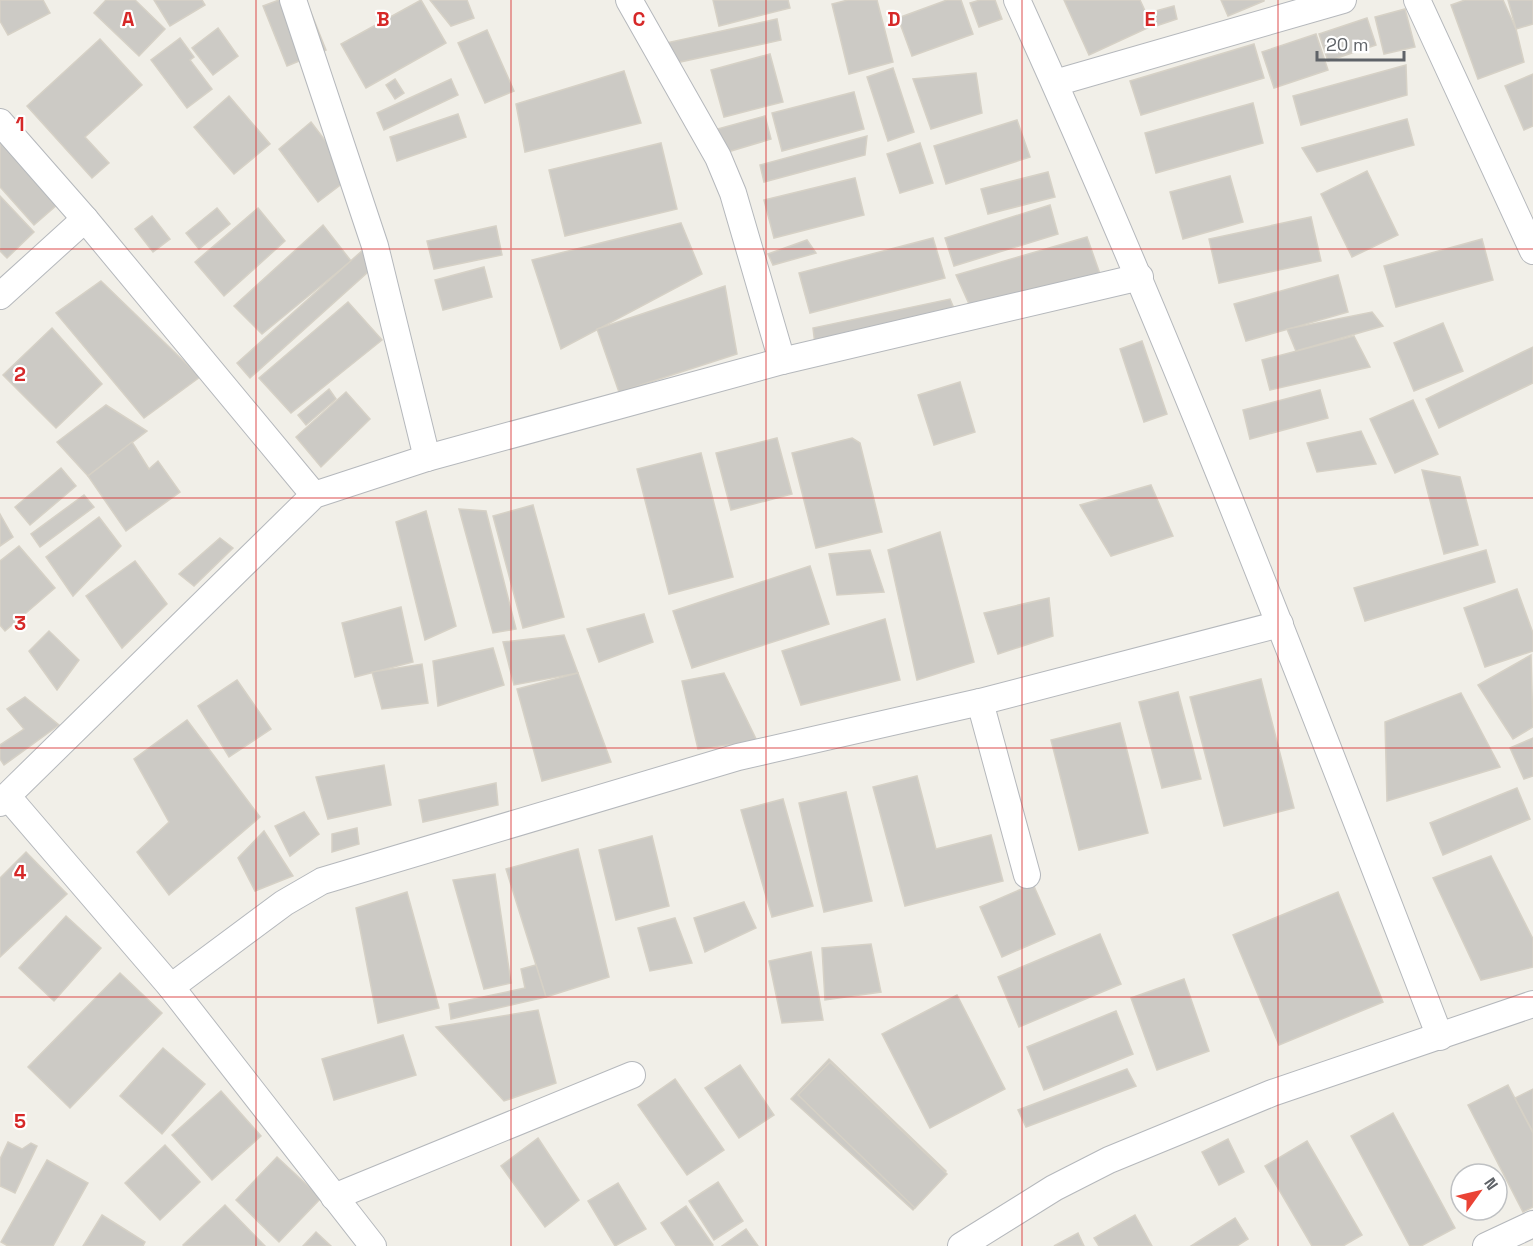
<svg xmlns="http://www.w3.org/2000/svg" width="1533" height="1246" viewBox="0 0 1533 1246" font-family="'Space Grotesk',sans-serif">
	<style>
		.building { fill: #cccac5; stroke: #d6d1c6; stroke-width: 1.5 }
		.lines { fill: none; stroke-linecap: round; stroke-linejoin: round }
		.minor-casing { stroke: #b5b8bc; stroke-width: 28 }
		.minor { stroke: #fff; stroke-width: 26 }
		.grid { fill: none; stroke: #d62828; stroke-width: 1.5; stroke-opacity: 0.55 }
		.grid-label { font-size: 20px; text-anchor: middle; font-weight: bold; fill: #d62828; stroke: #fff; stroke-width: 4.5; stroke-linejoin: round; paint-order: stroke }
	</style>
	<rect width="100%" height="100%" fill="#f1efe8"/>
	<g class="building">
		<polygon points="0,0 43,0 50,13 8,35 0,21"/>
		<polygon points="106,0 135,0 165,29 139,56 94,13"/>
		<polygon points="154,0 202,0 205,5 170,26"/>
		<polygon points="279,0 306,0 326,50 287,66 263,6"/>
		<polygon points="421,0 446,43 366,88 341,44"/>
		<polygon points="430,0 467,0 474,18 451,26"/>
		<polygon points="713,0 788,0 790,8 719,26"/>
		<polygon points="848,0 877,0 893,62 849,74 832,4"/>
		<polygon points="947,0 961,0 973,34 912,56 898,18"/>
		<polygon points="980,0 995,0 1002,19 979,27 970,3"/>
		<polygon points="1064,0 1140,0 1152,26 1089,55"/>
		<polygon points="1221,0 1264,0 1264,1 1228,16"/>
		<polygon points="1465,0 1503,0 1516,29 1524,62 1478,79 1451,5"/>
		<polygon points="1508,0 1533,0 1533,24 1516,29"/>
		<polygon points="1174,6 1177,19 1156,26 1152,12"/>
		<polygon points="1405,9 1415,47 1384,54 1375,17"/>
		<polygon points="1367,18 1376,45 1328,61 1319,34"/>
		<polygon points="777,19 781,40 671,64 666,43"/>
		<polygon points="218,28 238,56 213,75 192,48"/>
		<polygon points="487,30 514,91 485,103 458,43"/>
		<polygon points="1316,34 1328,70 1274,88 1262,52"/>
		<polygon points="180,38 194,57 190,60 212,89 187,108 151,60"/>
		<polygon points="100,39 142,85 85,137 109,163 92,178 27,106"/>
		<polygon points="1254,44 1264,78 1141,115 1130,81"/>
		<polygon points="770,54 783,102 724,117 711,70"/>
		<polygon points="1406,65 1407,95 1301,125 1293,96"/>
		<polygon points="893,68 914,132 888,141 867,77"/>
		<polygon points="624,71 641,123 525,152 516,104"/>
		<polygon points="976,73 982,113 931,129 913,79"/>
		<polygon points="1533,74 1533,126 1524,130 1505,86"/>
		<polygon points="395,79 404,93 395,99 386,85"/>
		<polygon points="451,79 458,95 384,130 377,113"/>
		<polygon points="854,92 864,129 782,151 772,113"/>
		<polygon points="229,96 270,144 234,174 194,127"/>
		<polygon points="1253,103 1263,143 1156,173 1145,133"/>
		<polygon points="458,114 466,137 397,161 390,137"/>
		<polygon points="765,116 771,139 721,154 714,130"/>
		<polygon points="1407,119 1414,145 1317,172 1302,148"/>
		<polygon points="1017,120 1030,157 946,184 934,146"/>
		<polygon points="311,122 352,176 318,202 279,149"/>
		<polygon points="867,136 865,155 764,182 760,165"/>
		<polygon points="0,141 57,205 34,225 0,187"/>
		<polygon points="661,143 677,209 565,236 549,170"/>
		<polygon points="920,143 933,183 900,193 887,154"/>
		<polygon points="1367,171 1398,235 1352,257 1321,194"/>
		<polygon points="1048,172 1055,197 988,214 981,189"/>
		<polygon points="1230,176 1243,222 1183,239 1170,192"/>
		<polygon points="855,178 864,215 774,238 764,200"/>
		<polygon points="0,196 34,232 7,258 0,251"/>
		<polygon points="1050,205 1058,234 954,266 945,238"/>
		<polygon points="217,208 230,224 199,249 186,233"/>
		<polygon points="258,208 285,241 224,296 195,262"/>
		<polygon points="152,216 170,239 153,252 135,229"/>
		<polygon points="1311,217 1321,261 1219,283 1209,239"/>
		<polygon points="681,223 702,274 561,349 532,260"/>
		<polygon points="323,225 351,261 262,334 234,306"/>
		<polygon points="496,226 502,255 434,269 427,241"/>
		<polygon points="1087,237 1100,274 970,306 956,275"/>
		<polygon points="933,238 945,278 810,313 799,273"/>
		<polygon points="1482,239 1493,280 1396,307 1384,266"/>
		<polygon points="807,240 816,253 773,265 768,254"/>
		<polygon points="364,249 377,264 250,378 237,363"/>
		<polygon points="484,267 492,297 443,310 435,280"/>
		<polygon points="1338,275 1348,312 1246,341 1234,304"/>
		<polygon points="101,281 200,377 144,418 56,313"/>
		<polygon points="725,286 737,354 619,392 597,329"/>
		<polygon points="950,299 959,320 816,353 813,328"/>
		<polygon points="348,302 382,340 291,413 259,378"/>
		<polygon points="1372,312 1383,326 1296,351 1287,329"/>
		<polygon points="1443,323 1463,371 1414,391 1394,343"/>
		<polygon points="52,328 102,384 56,428 3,375"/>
		<polygon points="1354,336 1370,367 1270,390 1262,360"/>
		<polygon points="1142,341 1167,414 1144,422 1120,349"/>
		<polygon points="1533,347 1533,383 1439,428 1426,399"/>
		<polygon points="960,382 975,432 934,445 918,395"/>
		<polygon points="329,389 336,399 306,425 298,415"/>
		<polygon points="1320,390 1328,418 1250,439 1243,410"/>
		<polygon points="346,392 370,419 321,467 296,437"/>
		<polygon points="1413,400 1438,454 1395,473 1370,419"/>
		<polygon points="106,405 147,431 88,476 57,442"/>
		<polygon points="1361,431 1376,464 1317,472 1307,443"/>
		<polygon points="777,438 792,494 731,510 716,453"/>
		<polygon points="852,438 860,443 882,532 816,548 792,453"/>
		<polygon points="132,442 149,469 158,461 180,492 126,531 88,476"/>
		<polygon points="701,453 733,577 669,594 637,469"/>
		<polygon points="61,468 76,486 30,525 15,507"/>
		<polygon points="1422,470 1460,477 1478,545 1444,554"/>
		<polygon points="1151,485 1173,536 1111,556 1080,505"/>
		<polygon points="84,495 94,507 40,547 31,534"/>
		<polygon points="533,505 564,617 523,628 493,516"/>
		<polygon points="459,509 486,511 516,629 493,633"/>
		<polygon points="426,511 456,626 425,640 396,522"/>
		<polygon points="0,514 13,537 0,546"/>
		<polygon points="99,517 121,546 73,596 46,557"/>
		<polygon points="940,532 974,662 917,680 888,550"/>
		<polygon points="220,538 233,548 194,586 179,574"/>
		<polygon points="19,546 55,588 5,631 0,625 0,561"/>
		<polygon points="870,550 884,592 837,595 829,554"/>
		<polygon points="1486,550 1495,582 1365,621 1354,588"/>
		<polygon points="135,561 167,604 122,648 86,596"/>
		<polygon points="810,566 829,624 692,668 673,611"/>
		<polygon points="1517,589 1533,633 1533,651 1485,667 1464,608"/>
		<polygon points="1049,598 1053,636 998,654 984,613"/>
		<polygon points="401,607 413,662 355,677 342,623"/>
		<polygon points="644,614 653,642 599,662 587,629"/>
		<polygon points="885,619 900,680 801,705 782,651"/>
		<polygon points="49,631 79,660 57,690 29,651"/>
		<polygon points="564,635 578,673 514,685 503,642"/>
		<polygon points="493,648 504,685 438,706 433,661"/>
		<polygon points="1531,655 1533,727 1513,739 1478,685"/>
		<polygon points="422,664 428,703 382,709 372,672"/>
		<polygon points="578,673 611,762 542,781 517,689"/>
		<polygon points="724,673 757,741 698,749 682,681"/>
		<polygon points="1261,679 1294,808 1224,826 1190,697"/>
		<polygon points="237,680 271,729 229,757 198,706"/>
		<polygon points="1178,692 1201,779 1162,788 1139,702"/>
		<polygon points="1461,693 1500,767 1387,801 1385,722"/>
		<polygon points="25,697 59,725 4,765 0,759 0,745 24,729 7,709"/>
		<polygon points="187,720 260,817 169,895 137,852 169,822 134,759"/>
		<polygon points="1120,723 1148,833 1079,850 1051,740"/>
		<polygon points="1533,738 1533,776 1524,779 1510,748"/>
		<polygon points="384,765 391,805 328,819 316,777"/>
		<polygon points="917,776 936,849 991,835 1003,881 905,906 873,787"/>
		<polygon points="496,783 498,805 423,822 419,800"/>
		<polygon points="1517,788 1530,819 1443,855 1430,823"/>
		<polygon points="846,792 872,901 824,912 799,803"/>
		<polygon points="783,799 813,906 772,917 741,810"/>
		<polygon points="304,812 319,834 290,856 275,826"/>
		<polygon points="357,828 359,844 332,852 332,834"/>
		<polygon points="264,831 293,876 255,891 238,858"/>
		<polygon points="652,836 669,906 616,920 599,850"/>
		<polygon points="578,849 609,977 546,997 506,869"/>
		<polygon points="26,852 67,894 0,957 0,878"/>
		<polygon points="1491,856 1533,939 1533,967 1481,980 1433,878"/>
		<polygon points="495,874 511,983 484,989 453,880"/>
		<polygon points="1033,884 1055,934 1002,957 980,907"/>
		<polygon points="407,892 439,1008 378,1023 356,908"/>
		<polygon points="1338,892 1383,1002 1279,1045 1233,935"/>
		<polygon points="744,902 756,928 705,952 694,918"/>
		<polygon points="66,916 101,948 54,1001 19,968"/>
		<polygon points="675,918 692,963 650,971 638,928"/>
		<polygon points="1100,934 1121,984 1019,1027 998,977"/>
		<polygon points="871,944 881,992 825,1000 822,948"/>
		<polygon points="811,952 823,1020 782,1023 769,961"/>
		<polygon points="536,965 546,997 451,1019 449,1004 525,988 521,969"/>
		<polygon points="120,973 162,1013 70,1108 28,1067"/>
		<polygon points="1184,979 1209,1051 1157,1070 1131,998"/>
		<polygon points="957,995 1005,1089 930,1128 882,1034"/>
		<polygon points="538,1010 556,1083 504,1101 436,1027"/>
		<polygon points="1116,1011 1133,1054 1044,1090 1027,1047"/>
		<polygon points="403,1035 416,1075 334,1100 322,1059"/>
		<polygon points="163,1048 205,1084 162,1134 120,1096"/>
		<polygon points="829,1059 946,1171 913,1210 791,1099"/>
		<polygon points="830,1062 947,1174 915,1208 798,1095"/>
		<polygon points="740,1065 774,1115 739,1138 705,1088"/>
		<polygon points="1127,1069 1136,1086 1026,1127 1018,1110"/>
		<polygon points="675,1079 724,1150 687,1175 638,1105"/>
		<polygon points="1508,1085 1533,1133 1533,1207 1523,1212 1468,1105"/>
		<polygon points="1533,1089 1533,1132 1515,1098"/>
		<polygon points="221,1091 261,1136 212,1180 172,1135"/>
		<polygon points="1393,1113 1455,1228 1421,1246 1410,1246 1351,1136"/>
		<polygon points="538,1138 579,1200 545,1227 501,1166"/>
		<polygon points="1228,1139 1244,1172 1219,1185 1202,1152"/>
		<polygon points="1307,1141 1362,1235 1343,1246 1312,1246 1265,1166"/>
		<polygon points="8,1142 22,1149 31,1143 37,1146 15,1193 0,1186 0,1159"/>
		<polygon points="165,1145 200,1182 160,1220 125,1183"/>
		<polygon points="277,1157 321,1198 279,1242 236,1200"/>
		<polygon points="47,1160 88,1183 53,1246 8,1246 1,1242"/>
		<polygon points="718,1182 743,1221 714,1240 689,1201"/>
		<polygon points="618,1183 646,1229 615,1246 588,1201"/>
		<polygon points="225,1205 265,1246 184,1246 183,1245"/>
		<polygon points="686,1206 713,1245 712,1246 676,1246 661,1223"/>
		<polygon points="102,1215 145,1242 143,1246 83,1246"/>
		<polygon points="1135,1215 1152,1246 1099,1246 1094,1238"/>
		<polygon points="1235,1218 1248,1239 1237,1246 1191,1246"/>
		<polygon points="746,1229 758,1246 722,1246"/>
		<polygon points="316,1232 331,1246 303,1246"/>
		<polygon points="1078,1233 1084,1246 1054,1246"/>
	</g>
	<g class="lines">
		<g class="minor-casing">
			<g id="minor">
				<polyline points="293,0 375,246 427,458"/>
				<polyline points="629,0 718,157 733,193 782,361"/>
				<path d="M1017 0C1172 340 1305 688 1440 1037"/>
				<polyline points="1417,0 1533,251"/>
				<polyline points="1055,83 1343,0"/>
				<polyline points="0,122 85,219 314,495"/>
				<polyline points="0,296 85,219"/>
				<polyline points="980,702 1027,875"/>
				<polyline points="8,797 171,987 373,1246"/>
				<polyline points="0,803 314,495 427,458 782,361 1140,277"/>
				<polyline points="171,987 284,903 322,881 738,757 980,702 1280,624"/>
				<polyline points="334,1197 632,1075"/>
				<polyline points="961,1246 1054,1188 1109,1160 1272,1093 1533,1004"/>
				<polyline points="1486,1246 1533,1224"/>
			</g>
		</g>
		<use href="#minor" class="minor"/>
	</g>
	<path class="grid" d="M256 0V1246M511 0V1246M766 0V1246M1022 0V1246M1278 0V1246M0 249H1533M0 498H1533M0 748H1533M0 997H1533"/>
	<g class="grid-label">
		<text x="128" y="26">A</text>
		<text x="383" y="26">B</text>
		<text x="639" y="26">C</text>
		<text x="894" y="26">D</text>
		<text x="1150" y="26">E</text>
		<text x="20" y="131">1</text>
		<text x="20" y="381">2</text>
		<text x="20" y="630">3</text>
		<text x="20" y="879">4</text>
		<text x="20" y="1128">5</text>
	</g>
	<g transform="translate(1479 1192) rotate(56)"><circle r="28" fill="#ffffff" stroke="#bfc1c3" stroke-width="1.5"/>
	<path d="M0-4.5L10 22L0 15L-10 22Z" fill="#ea4335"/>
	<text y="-9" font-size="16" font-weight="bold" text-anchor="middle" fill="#5f6368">N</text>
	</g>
	<path d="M1317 51v9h87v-9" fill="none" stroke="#5f6368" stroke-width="3"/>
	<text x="1326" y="51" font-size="18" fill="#5f6368" stroke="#ffffff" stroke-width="4.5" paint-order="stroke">20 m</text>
</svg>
